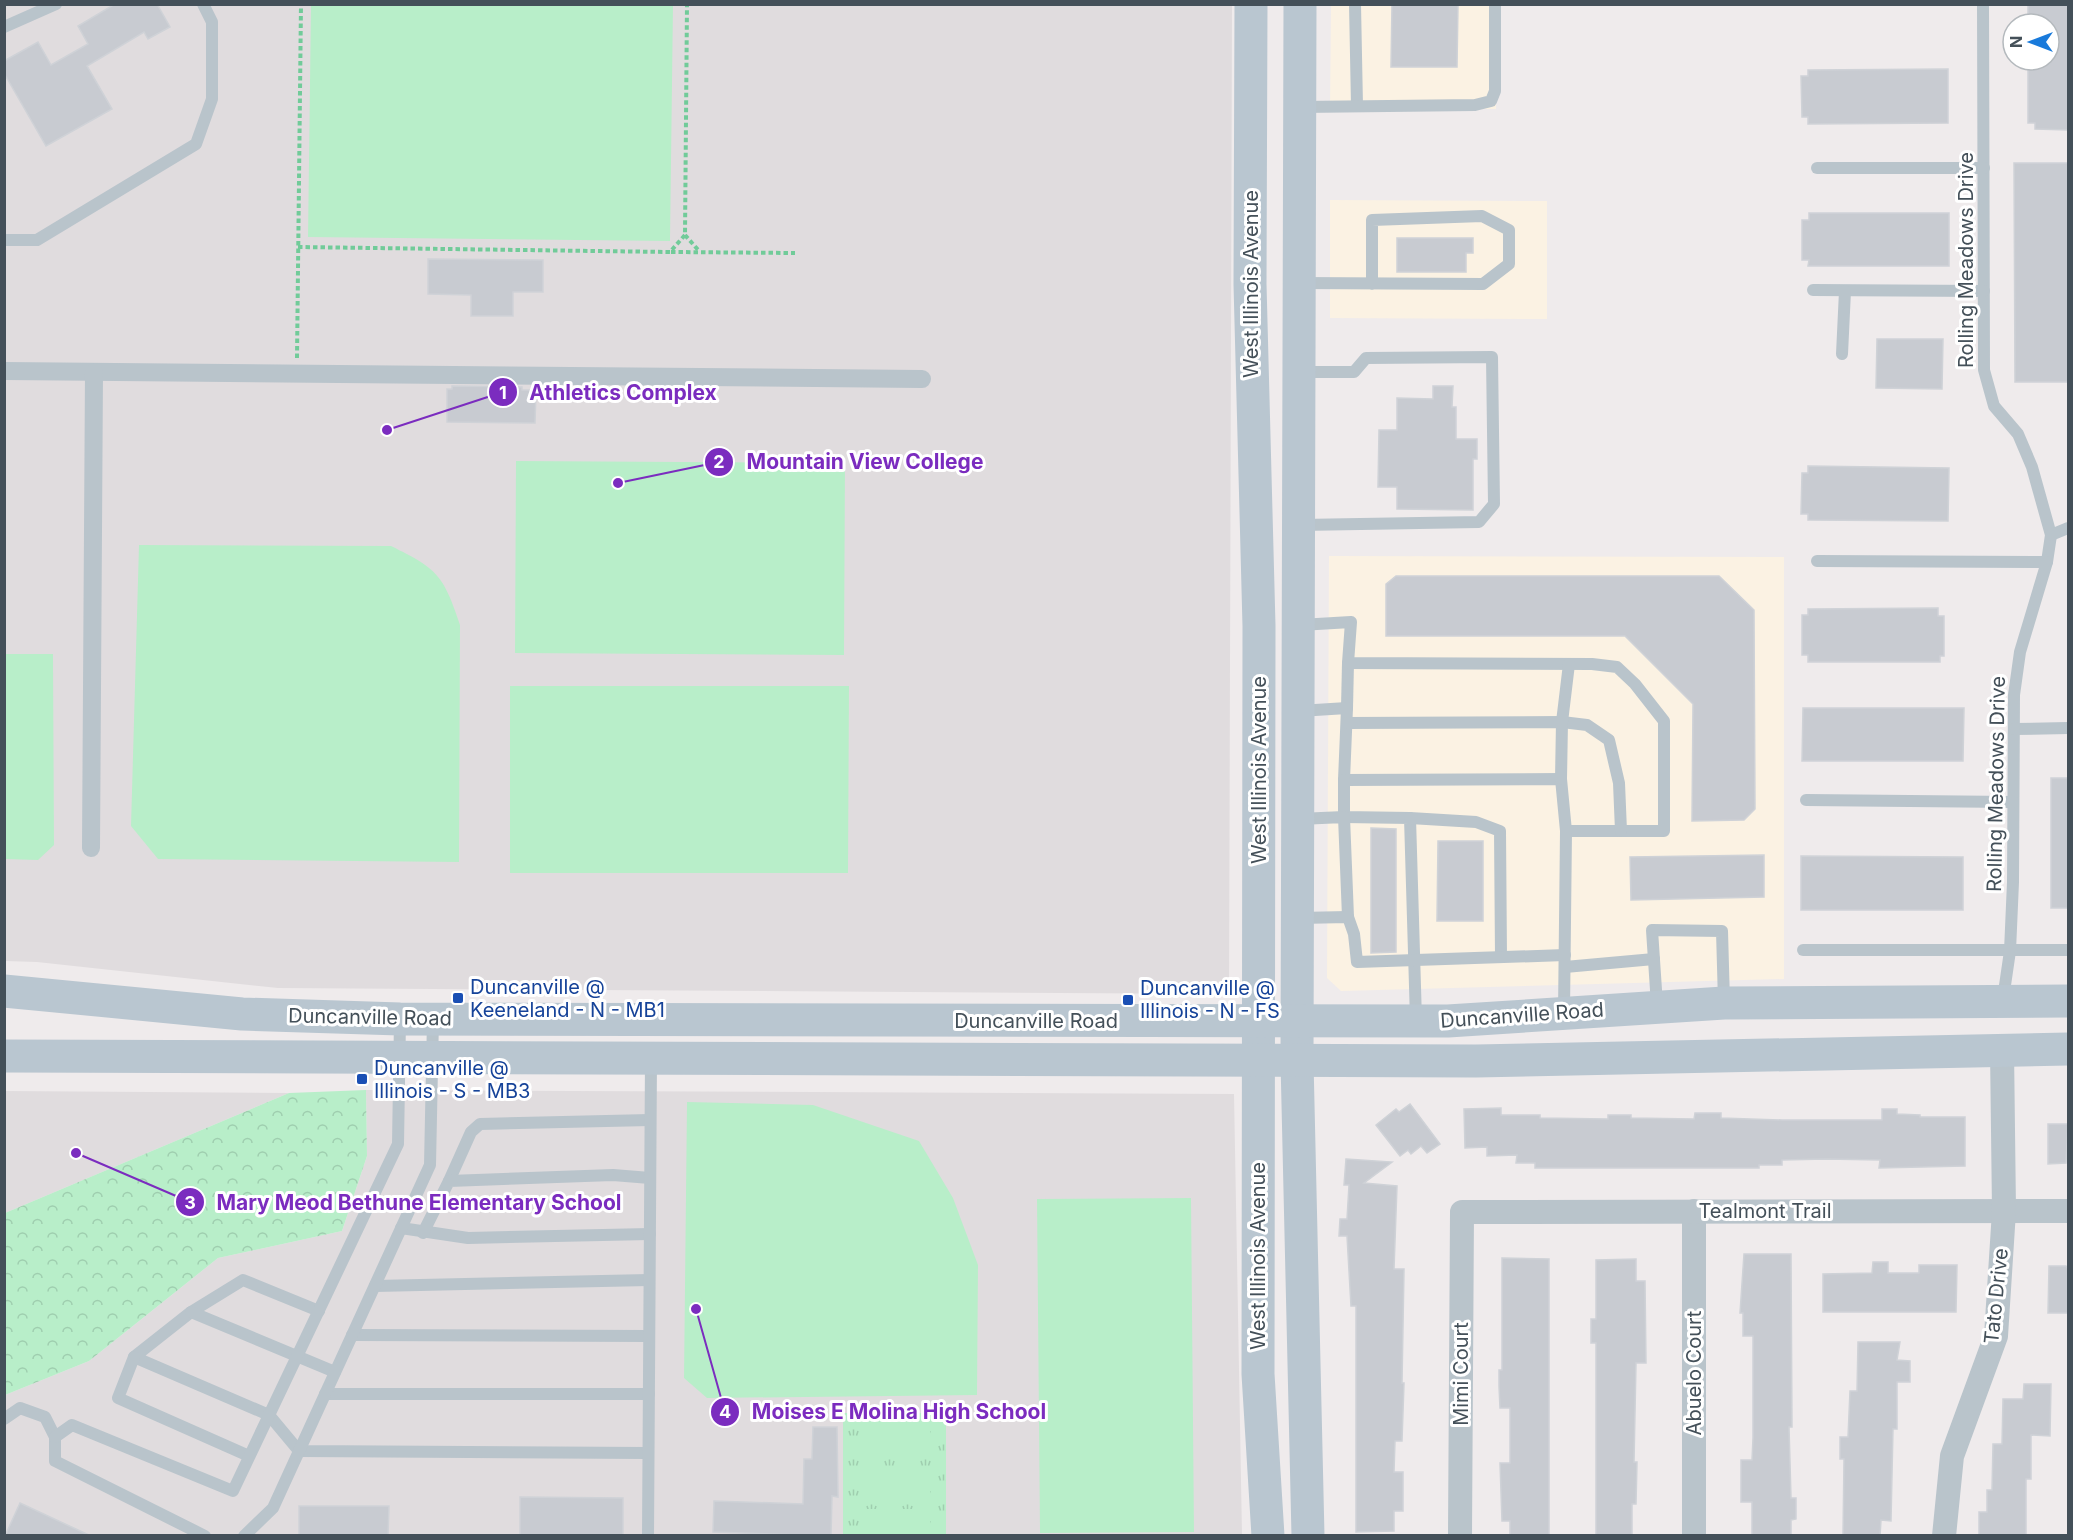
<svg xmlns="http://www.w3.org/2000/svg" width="2073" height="1540" viewBox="0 0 2073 1540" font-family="Inter,sans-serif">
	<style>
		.commercial { fill: #fbf2e3 }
		.education { fill: #e0dcde }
		.forest { fill: url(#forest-crowns) }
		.park { fill: url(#park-tufts) }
		.pitch { fill: #b8eec9 }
		.building { fill: #c8cbd1; stroke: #cfd2d7; stroke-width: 1.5 }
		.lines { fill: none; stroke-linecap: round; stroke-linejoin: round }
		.path { stroke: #71cb99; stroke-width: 4; stroke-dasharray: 4.5 3; stroke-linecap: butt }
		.service { stroke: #b9c4cb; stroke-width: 12 }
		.pedestrian { stroke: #b9c4cb; stroke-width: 18 }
		.minor { stroke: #b9c4cb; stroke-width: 24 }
		.secondary { stroke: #b9c6d0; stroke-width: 33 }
		.transit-dot { fill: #1a4fb4; stroke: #fff; stroke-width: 2 }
		.labels { text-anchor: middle; stroke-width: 6; stroke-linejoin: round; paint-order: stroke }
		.street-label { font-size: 20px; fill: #445059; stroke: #fff }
		.transit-label { font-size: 20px; fill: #164399; stroke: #fff; text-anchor: start }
		.leader { fill: none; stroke: #7b2cbf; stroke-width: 2 }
		.callout-dot { fill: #7b2cbf; stroke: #fff; stroke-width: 2 }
		.mark-label { font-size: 18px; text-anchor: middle; font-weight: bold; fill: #fff }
		.callout-label { font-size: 21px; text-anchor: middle; font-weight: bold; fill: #7b2cbf; stroke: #fff; stroke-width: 6; stroke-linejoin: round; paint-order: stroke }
	</style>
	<defs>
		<pattern id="forest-crowns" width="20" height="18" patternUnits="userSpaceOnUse" patternTransform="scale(1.5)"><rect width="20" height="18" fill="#b8eec9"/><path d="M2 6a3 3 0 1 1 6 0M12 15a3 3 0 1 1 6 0" fill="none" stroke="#9fceaf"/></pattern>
		<pattern id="park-tufts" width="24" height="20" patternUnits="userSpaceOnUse" patternTransform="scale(1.5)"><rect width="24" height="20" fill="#b8eec9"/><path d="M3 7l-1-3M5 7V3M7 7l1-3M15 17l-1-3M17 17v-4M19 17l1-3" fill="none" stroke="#9fceaf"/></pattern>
	</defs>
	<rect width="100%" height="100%" fill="#efebec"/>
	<g class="commercial">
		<polygon points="1331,5 1496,5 1496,109 1330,109"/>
		<polygon points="1330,200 1547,201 1547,319 1330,318"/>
		<polygon points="1329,556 1784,557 1784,979 1341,991 1327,978"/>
	</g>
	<g class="education">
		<polygon points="5,5 1232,5 1229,994 278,988 37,962 5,961"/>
		<polygon points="366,1090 1234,1094 1242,1535 5,1536 5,1395 89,1361 218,1258 342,1231 367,1156"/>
		<polygon points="5,1091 289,1093 5,1213"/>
	</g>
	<polygon class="forest" points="366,1090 367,1156 342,1231 218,1258 89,1361 5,1395 5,1213 289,1093"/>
	<rect class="park" x="843" y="1413" width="103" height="122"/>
	<g class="pitch">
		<polygon points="311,5 673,5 670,241 308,237"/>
		<polygon points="516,461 845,463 844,655 515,653"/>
		<path d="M139 545 391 546C438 569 443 575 460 625L459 862 158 859 131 826Z"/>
		<polygon points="5,654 53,654 54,845 38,860 5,859"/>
		<polygon points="510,686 849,686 848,873 510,873"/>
		<polygon points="687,1102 813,1105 919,1141 953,1198 978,1265 977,1395 707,1398 684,1378"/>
		<polygon points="1191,1198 1194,1532 1040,1533 1037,1199"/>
		<rect x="859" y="1422" width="71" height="33"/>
		<rect x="859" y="1466" width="71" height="32"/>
		<rect x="860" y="1509" width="70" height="26"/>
	</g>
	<g class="building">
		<polygon points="115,4 157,4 170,27 148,39 144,32 87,66 112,109 46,146 4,73 4,61 38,42 51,65 88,44 78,26"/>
		<polygon points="1392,4 1458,4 1457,67 1391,67"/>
		<polygon points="2028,4 2068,4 2068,130 2035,129 2035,123 2028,123 2028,64 2036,64 2036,60 2049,60 2049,24 2028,24"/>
		<polygon points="1948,69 1948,123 1808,124 1808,117 1802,117 1801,76 1808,76 1808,70"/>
		<polygon points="2014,163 2068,163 2068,382 2015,382"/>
		<polygon points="1809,213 1949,213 1949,266 1808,266 1809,260 1802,260 1802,220 1809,220"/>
		<polygon points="1397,238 1473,238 1473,253 1466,253 1466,272 1397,272"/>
		<polygon points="428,259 543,260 543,292 513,292 513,316 471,316 471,295 428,294"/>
		<polygon points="1877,339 1943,339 1942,389 1876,388"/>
		<polygon points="452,386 522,387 522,390 536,390 535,423 447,422 447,389 452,389"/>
		<polygon points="1433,386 1453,386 1452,407 1456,407 1456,439 1477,439 1477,459 1473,459 1473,510 1397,509 1397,487 1378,487 1379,430 1397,430 1397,398 1433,399"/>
		<polygon points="1808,466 1949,468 1948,521 1808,520 1808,514 1801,514 1802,473 1808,473"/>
		<polygon points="1396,576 1719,576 1754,610 1755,809 1744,820 1692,821 1693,704 1625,636 1386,636 1386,584"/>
		<polygon points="1938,608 1938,616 1944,616 1944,656 1940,656 1940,662 1808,662 1808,655 1802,655 1802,615 1808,615 1808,609"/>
		<polygon points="1803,708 1964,708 1963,761 1802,761"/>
		<rect x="2051" y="778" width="17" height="130"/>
		<polygon points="1371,828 1396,829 1396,952 1371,953"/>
		<polygon points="1438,841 1483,841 1483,921 1437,921"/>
		<polygon points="1764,855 1764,897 1631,900 1630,857"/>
		<polygon points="1801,856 1963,857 1963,910 1801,910"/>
		<polygon points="1410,1104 1440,1144 1427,1153 1421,1146 1411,1154 1408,1150 1400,1156 1376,1125 1396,1109 1399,1112"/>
		<polygon points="1501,1108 1501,1115 1540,1115 1540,1118 1608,1119 1608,1115 1631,1115 1631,1118 1694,1119 1695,1113 1721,1113 1721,1118 1782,1120 1882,1120 1882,1109 1897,1109 1897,1114 1920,1115 1920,1117 1965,1117 1965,1166 1879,1168 1880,1160 1826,1159 1782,1160 1782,1165 1759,1165 1759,1168 1535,1168 1535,1163 1516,1163 1517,1155 1487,1156 1487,1147 1465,1148 1464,1109"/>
		<polygon points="2048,1124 2068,1124 2066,1163 2048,1164"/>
		<polygon points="1346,1159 1392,1162 1364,1183 1397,1186 1394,1269 1404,1269 1402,1383 1404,1383 1402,1441 1395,1441 1394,1472 1403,1472 1403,1511 1394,1511 1394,1531 1356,1532 1356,1306 1351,1306 1347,1236 1339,1236 1340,1219 1347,1219 1349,1185 1344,1185"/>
		<polygon points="1744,1254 1791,1254 1792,1427 1789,1427 1791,1498 1796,1498 1796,1519 1791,1520 1791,1536 1752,1536 1752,1502 1741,1502 1741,1460 1752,1460 1753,1438 1753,1336 1743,1336 1743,1313 1740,1313"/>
		<polygon points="1502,1258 1549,1259 1549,1536 1510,1536 1510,1521 1502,1521 1500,1463 1510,1463 1510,1408 1500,1408 1499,1386 1499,1370 1502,1370"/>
		<polygon points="1636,1259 1636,1281 1645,1281 1646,1363 1636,1363 1634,1462 1637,1462 1636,1504 1632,1504 1632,1536 1596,1536 1596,1343 1591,1343 1591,1319 1596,1319 1596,1260"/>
		<polygon points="1873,1262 1888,1262 1888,1273 1919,1273 1919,1265 1957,1265 1956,1312 1823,1312 1823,1274 1872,1273"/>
		<polygon points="2049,1266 2066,1266 2068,1269 2068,1313 2048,1313"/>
		<polygon points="1858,1342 1900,1342 1897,1360 1910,1361 1910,1382 1897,1382 1897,1429 1893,1429 1891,1521 1881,1520 1880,1536 1843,1536 1844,1459 1840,1459 1840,1437 1848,1437 1850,1391 1857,1391"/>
		<polygon points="2024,1384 2051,1384 2050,1436 2031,1435 2031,1479 2026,1479 2026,1536 1979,1536 1979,1512 1987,1512 1987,1490 1992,1490 1993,1444 2002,1444 2003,1399 2023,1399"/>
		<polygon points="813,1427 837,1427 838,1497 832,1496 831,1536 713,1532 714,1501 803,1504 804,1459 812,1459"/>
		<polygon points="520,1497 623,1498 623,1536 520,1536"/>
		<polygon points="20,1503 91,1536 5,1536"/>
		<polygon points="299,1506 389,1506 388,1536 299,1536"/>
	</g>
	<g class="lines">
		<g class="path">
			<polyline points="685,235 699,251"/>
			<polyline points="298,247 670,252 685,235 687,4"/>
			<polyline points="671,252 795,253"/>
			<polyline points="297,358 301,4"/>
		</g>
		<g class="service">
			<polyline points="1355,4 1357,106"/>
			<polyline points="1983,4 1984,370 1994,406 2018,434 2032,467 2051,535 2047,562 2020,652 2014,695 2013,882 2010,951 2003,999"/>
			<polyline points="4,27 56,4"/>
			<polyline points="1301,107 1475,105 1491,101 1495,91 1495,4"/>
			<polyline points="1817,168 1984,168"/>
			<polyline points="4,240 37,240 196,144 212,99 212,22 203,4"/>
			<polyline points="1300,283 1483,284 1509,264 1509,230 1482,216 1372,220 1372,284"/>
			<polyline points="1813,290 1984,291"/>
			<polyline points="1842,354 1845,291"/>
			<polyline points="1300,372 1354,372 1366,358 1492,357 1494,504 1479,522 1301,525"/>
			<polyline points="2051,535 2068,528"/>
			<polyline points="1817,561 2047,562"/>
			<polyline points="1347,708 1348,663"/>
			<polyline points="1299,711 1347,708 1344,780 1561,779 1566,831 1664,831 1664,721 1635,684 1617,667 1592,664 1348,663 1351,622 1300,625"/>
			<polyline points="1347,723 1562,722 1587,725 1609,740 1619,783 1621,831"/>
			<polyline points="2014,729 2068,728"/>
			<polyline points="1561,779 1562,722 1569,664"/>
			<polyline points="1344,780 1344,817 1410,818 1416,1020"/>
			<polyline points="1806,800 2013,802"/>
			<polyline points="1410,818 1476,822 1500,831 1501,957"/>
			<polyline points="1299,819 1344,817 1348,917"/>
			<polyline points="1299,918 1348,917 1354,934 1357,962 1565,955"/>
			<polyline points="1803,950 2068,950"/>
			<polyline points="1565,967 1654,959"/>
			<polyline points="1657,1005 1652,930 1722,931 1724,1002"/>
			<polyline points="1564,1012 1566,831"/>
			<polyline points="449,1181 471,1132 480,1124 650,1120"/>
			<polyline points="401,1228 468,1238 650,1234"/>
			<polyline points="423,1233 449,1181 613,1175 650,1178"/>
			<polyline points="375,1286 649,1280"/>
			<polyline points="319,1311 243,1280 191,1312 134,1357 269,1415 299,1451 648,1453"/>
			<polyline points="191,1312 335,1372"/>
			<polyline points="352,1335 649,1336"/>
			<polyline points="134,1357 118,1398 249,1456"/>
			<polyline points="325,1394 649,1394"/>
			<polyline points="4,1419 20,1408 45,1417 55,1437 55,1461 205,1536"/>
			<polyline points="55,1437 72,1425 233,1491 398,1144 400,1020"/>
			<polyline points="244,1536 273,1508 430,1165 433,1019"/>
			<polyline points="648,1536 651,1058"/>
		</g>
		<g class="pedestrian">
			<polyline points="4,371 922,379"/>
			<polyline points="91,848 94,372"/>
		</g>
		<g class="minor">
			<polyline points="1694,1211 1694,1536"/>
			<polyline points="1460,1536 1462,1212 2068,1211"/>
			<polyline points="1944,1536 1952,1456 1996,1336 2004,1211 2002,1049"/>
		</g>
		<g class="secondary">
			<polyline points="1251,4 1250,284 1259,626 1258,1374 1268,1536"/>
			<polyline points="1300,4 1297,1061 1308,1536"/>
			<polyline points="4,991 242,1014 400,1019 1448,1021 1724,1003 2068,1001"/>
			<polyline points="4,1056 1476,1061 2068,1049"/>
		</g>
	</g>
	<g class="transit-dot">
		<rect x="452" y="992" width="12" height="12" rx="3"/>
		<rect x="1122" y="994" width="12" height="12" rx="3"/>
		<rect x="356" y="1073" width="12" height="12" rx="3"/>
	</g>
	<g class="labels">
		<g class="street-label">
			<text transform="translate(1966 260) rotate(-90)" y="7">Rolling Meadows Drive</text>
			<text transform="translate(1251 284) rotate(-90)" y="7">West Illinois Avenue</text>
			<text transform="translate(1259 770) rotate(-90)" y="7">West Illinois Avenue</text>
			<text transform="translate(1996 784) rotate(-89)" y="7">Rolling Meadows Drive</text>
			<text transform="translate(1522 1015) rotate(-4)" y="7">Duncanville Road</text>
			<text transform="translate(370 1017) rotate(1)" y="7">Duncanville Road</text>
			<text x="1036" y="1028">Duncanville Road</text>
			<text x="1765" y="1218">Tealmont Trail</text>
			<text transform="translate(1258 1256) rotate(-90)" y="7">West Illinois Avenue</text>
			<text transform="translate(1996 1296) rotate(-84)" y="7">Tato Drive</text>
			<text transform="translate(1694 1373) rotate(-90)" y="7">Abuelo Court</text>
			<text transform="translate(1461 1374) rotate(-90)" y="7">Mimi Court</text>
		</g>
		<g class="transit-label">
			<text x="470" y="994">Duncanville @<tspan x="470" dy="23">Keeneland - N - MB1</tspan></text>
			<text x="1140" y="995">Duncanville @<tspan x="1140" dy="23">Illinois - N - FS</tspan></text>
			<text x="374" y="1075">Duncanville @<tspan x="374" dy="23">Illinois - S - MB3</tspan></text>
		</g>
	</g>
	<path class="leader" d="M387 430L503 392M618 483L719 462M76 1153L190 1202M696 1309L725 1412"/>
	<g class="callout-dot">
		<circle cx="387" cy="430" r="6"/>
		<circle cx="618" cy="483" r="6"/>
		<circle cx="76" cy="1153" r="6"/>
		<circle cx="696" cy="1309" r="6"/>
		<circle cx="503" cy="392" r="15"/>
		<circle cx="719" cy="462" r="15"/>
		<circle cx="190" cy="1202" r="15"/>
		<circle cx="725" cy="1412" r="15"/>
	</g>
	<g class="mark-label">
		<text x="503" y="399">1</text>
		<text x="719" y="468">2</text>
		<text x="190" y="1209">3</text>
		<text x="725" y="1418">4</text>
	</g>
	<g class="callout-label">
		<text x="623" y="400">Athletics Complex</text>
		<text x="865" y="469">Mountain View College</text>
		<text x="419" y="1210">Mary Meod Bethune Elementary School</text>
		<text x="899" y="1419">Moises E Molina High School</text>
	</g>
	<rect width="2073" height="1540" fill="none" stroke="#445059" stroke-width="12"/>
	<g transform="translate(2031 42) rotate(270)"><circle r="28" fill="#ffffff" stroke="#b4b9bd" stroke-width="1.5"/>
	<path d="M0-4.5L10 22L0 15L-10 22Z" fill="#197adb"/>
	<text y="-9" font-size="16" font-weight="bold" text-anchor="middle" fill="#445059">N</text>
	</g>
</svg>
